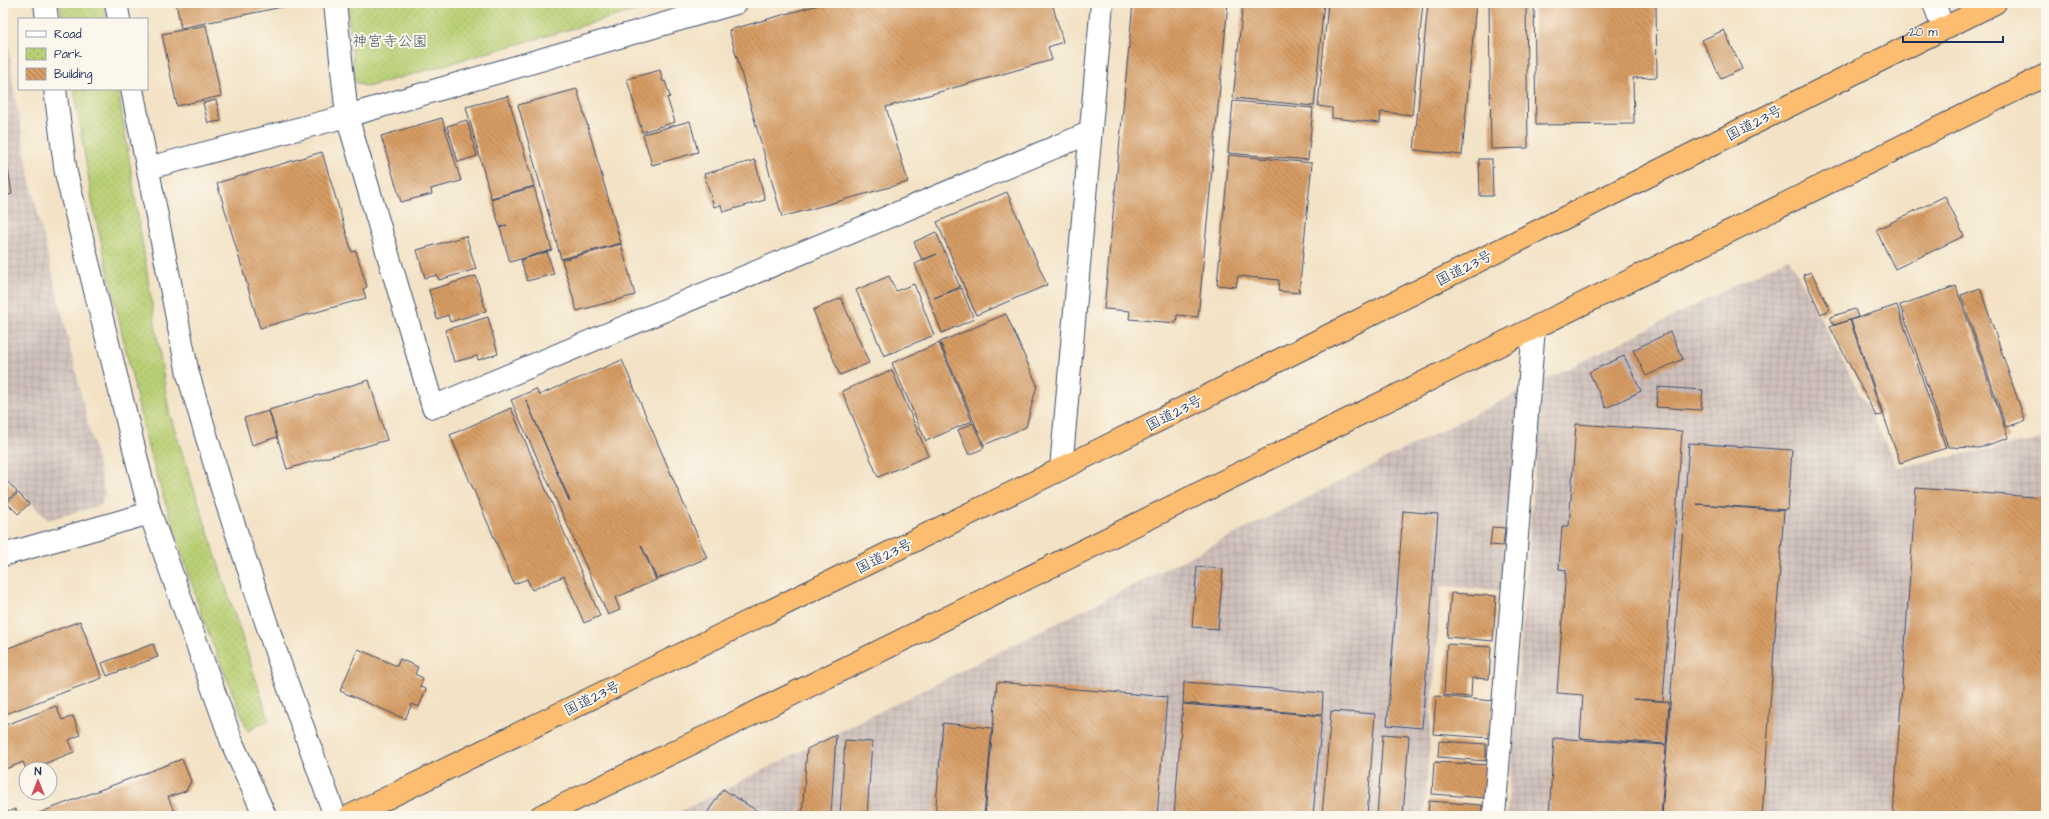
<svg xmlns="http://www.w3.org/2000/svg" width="2049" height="819" viewBox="0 0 2049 819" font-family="'Architects Daughter','Klee One',sans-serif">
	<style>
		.industrial { fill: url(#industrial-grid) }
		.park { fill: url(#park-dots); stroke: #6a7f69 }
		.building { fill: url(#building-back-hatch); fill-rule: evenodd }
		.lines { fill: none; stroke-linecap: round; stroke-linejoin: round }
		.minor-casing { stroke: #3b4a6d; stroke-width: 24 }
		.tertiary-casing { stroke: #3b4a6d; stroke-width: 24 }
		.trunk-casing { stroke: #3b4a6d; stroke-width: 24 }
		.minor { stroke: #fff; stroke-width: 22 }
		.tertiary { stroke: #fff; stroke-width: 22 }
		.trunk { stroke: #fcbd6f; stroke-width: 22 }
		.labels { text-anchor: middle; stroke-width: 4; stroke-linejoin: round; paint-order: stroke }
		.park-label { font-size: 15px; fill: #425764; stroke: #fbf7ec }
		.street-label { font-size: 15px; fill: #1b2f5e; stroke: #fbf7ec }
	</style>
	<defs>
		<pattern id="industrial-grid" width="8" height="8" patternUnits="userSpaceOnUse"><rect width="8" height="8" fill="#cfc0ba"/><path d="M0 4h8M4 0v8" fill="none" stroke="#b1a5a2"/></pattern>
		<pattern id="park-dots" width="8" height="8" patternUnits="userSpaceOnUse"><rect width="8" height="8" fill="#b9cf74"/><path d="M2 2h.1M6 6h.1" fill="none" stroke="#9eb267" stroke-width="1.8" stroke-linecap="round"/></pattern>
		<pattern id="building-back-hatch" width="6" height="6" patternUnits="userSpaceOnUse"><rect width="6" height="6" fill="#d69c64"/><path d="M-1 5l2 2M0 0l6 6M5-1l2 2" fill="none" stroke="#ad8056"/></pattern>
	</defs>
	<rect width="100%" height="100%" fill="#fbf7ec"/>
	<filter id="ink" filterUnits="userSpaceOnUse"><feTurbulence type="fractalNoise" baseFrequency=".025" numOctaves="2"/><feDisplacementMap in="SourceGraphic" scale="8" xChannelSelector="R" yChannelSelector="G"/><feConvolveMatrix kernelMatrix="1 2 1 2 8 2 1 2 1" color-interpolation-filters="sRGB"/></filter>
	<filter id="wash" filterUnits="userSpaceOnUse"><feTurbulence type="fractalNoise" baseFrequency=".012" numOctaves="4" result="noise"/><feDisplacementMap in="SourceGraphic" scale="16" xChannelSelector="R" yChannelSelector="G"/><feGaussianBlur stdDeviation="0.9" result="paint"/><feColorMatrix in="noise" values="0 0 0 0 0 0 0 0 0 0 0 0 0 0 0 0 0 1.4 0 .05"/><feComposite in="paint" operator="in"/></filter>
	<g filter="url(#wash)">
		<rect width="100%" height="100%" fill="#f3e2c5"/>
		<g class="industrial">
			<polygon points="3,3 5,3 13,85 31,184 105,494 101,505 48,520 3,474"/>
			<polygon points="1789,258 1898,467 2046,438 2046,816 1507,816 1542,382"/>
			<polygon points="1521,391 1504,590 1441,586 1424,816 671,816"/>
		</g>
		<g class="park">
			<polygon points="60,3 104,3 107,19 62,19"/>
			<polygon points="347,3 662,3 367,87 355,82"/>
			<polygon points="74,89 118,89 169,412 269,720 248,731 204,622 149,451 93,206"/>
		</g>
		<g id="blocks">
			<g class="building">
				<polygon points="176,3 296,3 296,4 181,28"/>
				<polygon points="825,3 1052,3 1063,42 1048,47 1052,60 886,107 908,182 782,217 729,30"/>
				<polygon points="1133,3 1228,3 1198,317 1177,315 1176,323 1129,319 1130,311 1104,309"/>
				<polygon points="1243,3 1324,3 1314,106 1233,98"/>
				<polygon points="1328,3 1423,3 1412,115 1381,112 1380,123 1332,118 1332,108 1318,106"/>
				<polygon points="1428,3 1476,3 1462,155 1414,150"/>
				<polygon points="1489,3 1526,3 1528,148 1491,149"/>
				<polygon points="1534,3 1656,3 1657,77 1633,78 1634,124 1536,125"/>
				<polygon points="206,25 221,96 177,106 162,34"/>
				<polygon points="1724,30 1742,69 1721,79 1702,40"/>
				<polygon points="660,70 663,82 665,81 670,97 667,98 675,122 642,132 627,79"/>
				<polygon points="577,89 621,243 561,259 518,105"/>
				<polygon points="508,96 534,186 491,198 466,107"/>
				<polygon points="216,100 221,121 208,123 203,103"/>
				<polygon points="1233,101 1313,108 1308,160 1228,153"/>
				<polygon points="442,118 461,181 431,189 432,194 401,202 381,136"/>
				<polygon points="467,120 477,156 458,162 447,126"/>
				<polygon points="690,121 698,152 652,165 643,134"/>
				<polygon points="4,143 12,194 3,196 3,144"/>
				<polygon points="322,152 352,252 356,251 367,287 363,289 366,298 260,328 217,183"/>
				<polygon points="1229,155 1312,163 1299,293 1278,291 1279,280 1238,276 1236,287 1217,285"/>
				<polygon points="1479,159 1492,159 1493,196 1480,196"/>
				<polygon points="755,160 765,200 723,212 721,205 714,207 704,174"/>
				<polygon points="534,187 552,250 510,262 500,228 507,225 500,227 491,199"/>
				<polygon points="1007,192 1047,285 976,315 937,222"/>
				<polygon points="1945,196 1964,236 1895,269 1876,230"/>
				<polygon points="936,232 960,287 934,298 961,288 974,319 942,333 915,264 937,254 922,260 914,242"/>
				<polygon points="466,236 476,269 439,280 437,275 425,278 417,250"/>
				<polygon points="621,244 635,295 577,311 562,260"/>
				<polygon points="547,252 554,274 527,281 521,260"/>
				<polygon points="1811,272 1830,309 1821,314 1803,275"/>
				<polygon points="476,276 486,311 450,322 448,315 437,319 429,290"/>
				<polygon points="889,276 896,291 914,284 934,335 884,356 856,290"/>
				<polygon points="1956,286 2008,438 1979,448 1948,447 1900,305"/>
				<polygon points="1980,288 2025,421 2006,427 1961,295"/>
				<polygon points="841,298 869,363 840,375 813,310"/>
				<polygon points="1897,305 1946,448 1900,463 1851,320"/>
				<polygon points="1855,309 1858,317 1834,325 1830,317"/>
				<polygon points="1006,314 1037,385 1026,427 984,445 940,342"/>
				<polygon points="488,317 498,354 478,360 477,356 454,362 445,330"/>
				<polygon points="1850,320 1882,415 1876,416 1830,327"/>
				<polygon points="1670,332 1683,359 1646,376 1633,350"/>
				<polygon points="939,343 972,421 926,441 892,363"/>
				<polygon points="1624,356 1641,391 1606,408 1589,372"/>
				<path d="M622 360 707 558 657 579 641 545 656 580 615 598 620 610 608 615 511 400 536 389 539 395ZM526 400 570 501H569Z"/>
				<polygon points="892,370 928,456 878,477 842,391"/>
				<polygon points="369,380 387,440 287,469 269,410"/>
				<polygon points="1658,387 1703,390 1701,410 1656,407"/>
				<polygon points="511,408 600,616 584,623 564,576 532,590 527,579 514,584 450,435"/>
				<polygon points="269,411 277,437 252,445 244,418"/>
				<polygon points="973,423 984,448 969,455 958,430"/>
				<polygon points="1576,424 1682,431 1663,701 1633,699 1669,702 1666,744 1580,738 1583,695 1557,693 1566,570 1559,569 1562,526 1569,526"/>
				<polygon points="1689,443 1792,450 1788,510 1697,504 1784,511 1762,816 1662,816"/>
				<polygon points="3,477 17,492 3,504"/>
				<polygon points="1916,488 2046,498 2046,816 1893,816"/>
				<polygon points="18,493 29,504 18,514 7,503"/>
				<polygon points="1403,511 1438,514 1422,728 1387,725"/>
				<polygon points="1492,527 1505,528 1503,546 1490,545"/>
				<polygon points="1197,567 1223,569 1218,629 1192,627"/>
				<polygon points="1451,593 1496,596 1493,641 1447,637"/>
				<polygon points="80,621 102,678 3,715 3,650"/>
				<polygon points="153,644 158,657 107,676 102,663"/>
				<polygon points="1447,644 1491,647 1489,679 1472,678 1471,697 1444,695"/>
				<polygon points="358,649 397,666 400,659 418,667 415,674 423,678 420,687 426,689 419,707 412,704 405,719 340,691"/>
				<polygon points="997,682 1167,697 1157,816 985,816"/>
				<polygon points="1184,682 1323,693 1322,715 1183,703"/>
				<polygon points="1436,696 1494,701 1491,738 1433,734"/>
				<polygon points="1183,704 1322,716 1313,816 1174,816"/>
				<polygon points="56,706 62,720 73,716 80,735 69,740 74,752 31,769 26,769 23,762 3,770 3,726"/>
				<polygon points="1331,711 1375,714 1367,816 1322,816"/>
				<polygon points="943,723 992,728 984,816 935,816"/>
				<polygon points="1383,734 1409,736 1403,816 1377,816"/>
				<polygon points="836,735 831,816 802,816 807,749"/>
				<polygon points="1554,738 1666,745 1661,816 1549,816"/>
				<polygon points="845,740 872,742 867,816 840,816"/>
				<polygon points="1439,741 1486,744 1486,761 1438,757"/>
				<polygon points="182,759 191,781 186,791 168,797 176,816 31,816"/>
				<polygon points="1434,762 1489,765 1486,798 1432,794"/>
				<polygon points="723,789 760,813 758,816 705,816"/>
				<polygon points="1429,801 1482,805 1482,816 1428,816"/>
				<polygon points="15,809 18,816 3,816 3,814"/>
			</g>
		</g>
	</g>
	<g filter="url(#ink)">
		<use href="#blocks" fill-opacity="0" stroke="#3b4a6d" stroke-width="1"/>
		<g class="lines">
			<g class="minor-casing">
				<g id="minor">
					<polyline points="335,3 347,116 433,407 1089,133"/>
					<polyline points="1934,3 1943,28"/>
					<polyline points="148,168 347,116 736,3"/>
					<polyline points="1061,469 1102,3"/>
					<polyline points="3,555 150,513"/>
					<polyline points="1494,816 1534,328"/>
				</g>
			</g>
			<g class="tertiary-casing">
				<g id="tertiary">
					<polyline points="45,3 47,19"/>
					<polyline points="116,3 119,19"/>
					<polyline points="55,89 66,173 150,513 233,745 265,816"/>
					<polyline points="132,89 188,374 223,492 279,661 335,816"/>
				</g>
			</g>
			<g class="trunk-casing">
				<g id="trunk">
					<polyline points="350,816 1061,469 1995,3"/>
					<polyline points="541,816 730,725 2046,75"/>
				</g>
			</g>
			<use href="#minor" class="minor"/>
			<use href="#tertiary" class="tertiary"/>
			<use href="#trunk" class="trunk"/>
		</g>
	</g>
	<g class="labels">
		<g class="park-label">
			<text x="390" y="46">神宮寺公園</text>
		</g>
		<g class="street-label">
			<text transform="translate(1754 123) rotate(-27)" y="5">国道23号</text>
			<text transform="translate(1464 268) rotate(-27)" y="5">国道23号</text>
			<text transform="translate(1174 413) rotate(-27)" y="5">国道23号</text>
			<text transform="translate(884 556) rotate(-26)" y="5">国道23号</text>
			<text transform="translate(592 698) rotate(-26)" y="5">国道23号</text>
		</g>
	</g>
	<rect width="2049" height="819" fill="none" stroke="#fbf7ec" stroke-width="16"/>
	<rect x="18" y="18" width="130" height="72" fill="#fbf7ec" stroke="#a1a7b3"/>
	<rect x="26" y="31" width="20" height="6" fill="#ffffff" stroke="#a1a7b3"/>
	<text x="54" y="38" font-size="12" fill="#1b2f5e">Road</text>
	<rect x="26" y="48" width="20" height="12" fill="url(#park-dots)" stroke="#a1a7b3"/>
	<text x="54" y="58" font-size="12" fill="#1b2f5e">Park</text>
	<rect x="26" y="68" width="20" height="12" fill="url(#building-back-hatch)" stroke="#a1a7b3"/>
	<text x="54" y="78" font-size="12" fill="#1b2f5e">Building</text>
	<g transform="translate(38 781)"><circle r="19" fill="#fbf7ec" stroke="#a1a7b3"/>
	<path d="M0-3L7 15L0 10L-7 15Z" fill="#d1495b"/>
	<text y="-6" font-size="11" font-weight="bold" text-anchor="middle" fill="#1b2f5e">N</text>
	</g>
	<path d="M1903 36v6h100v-6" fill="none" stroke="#1b2f5e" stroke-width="2"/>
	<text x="1909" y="36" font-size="12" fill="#1b2f5e" stroke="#fbf7ec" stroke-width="3" paint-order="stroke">20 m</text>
</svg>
